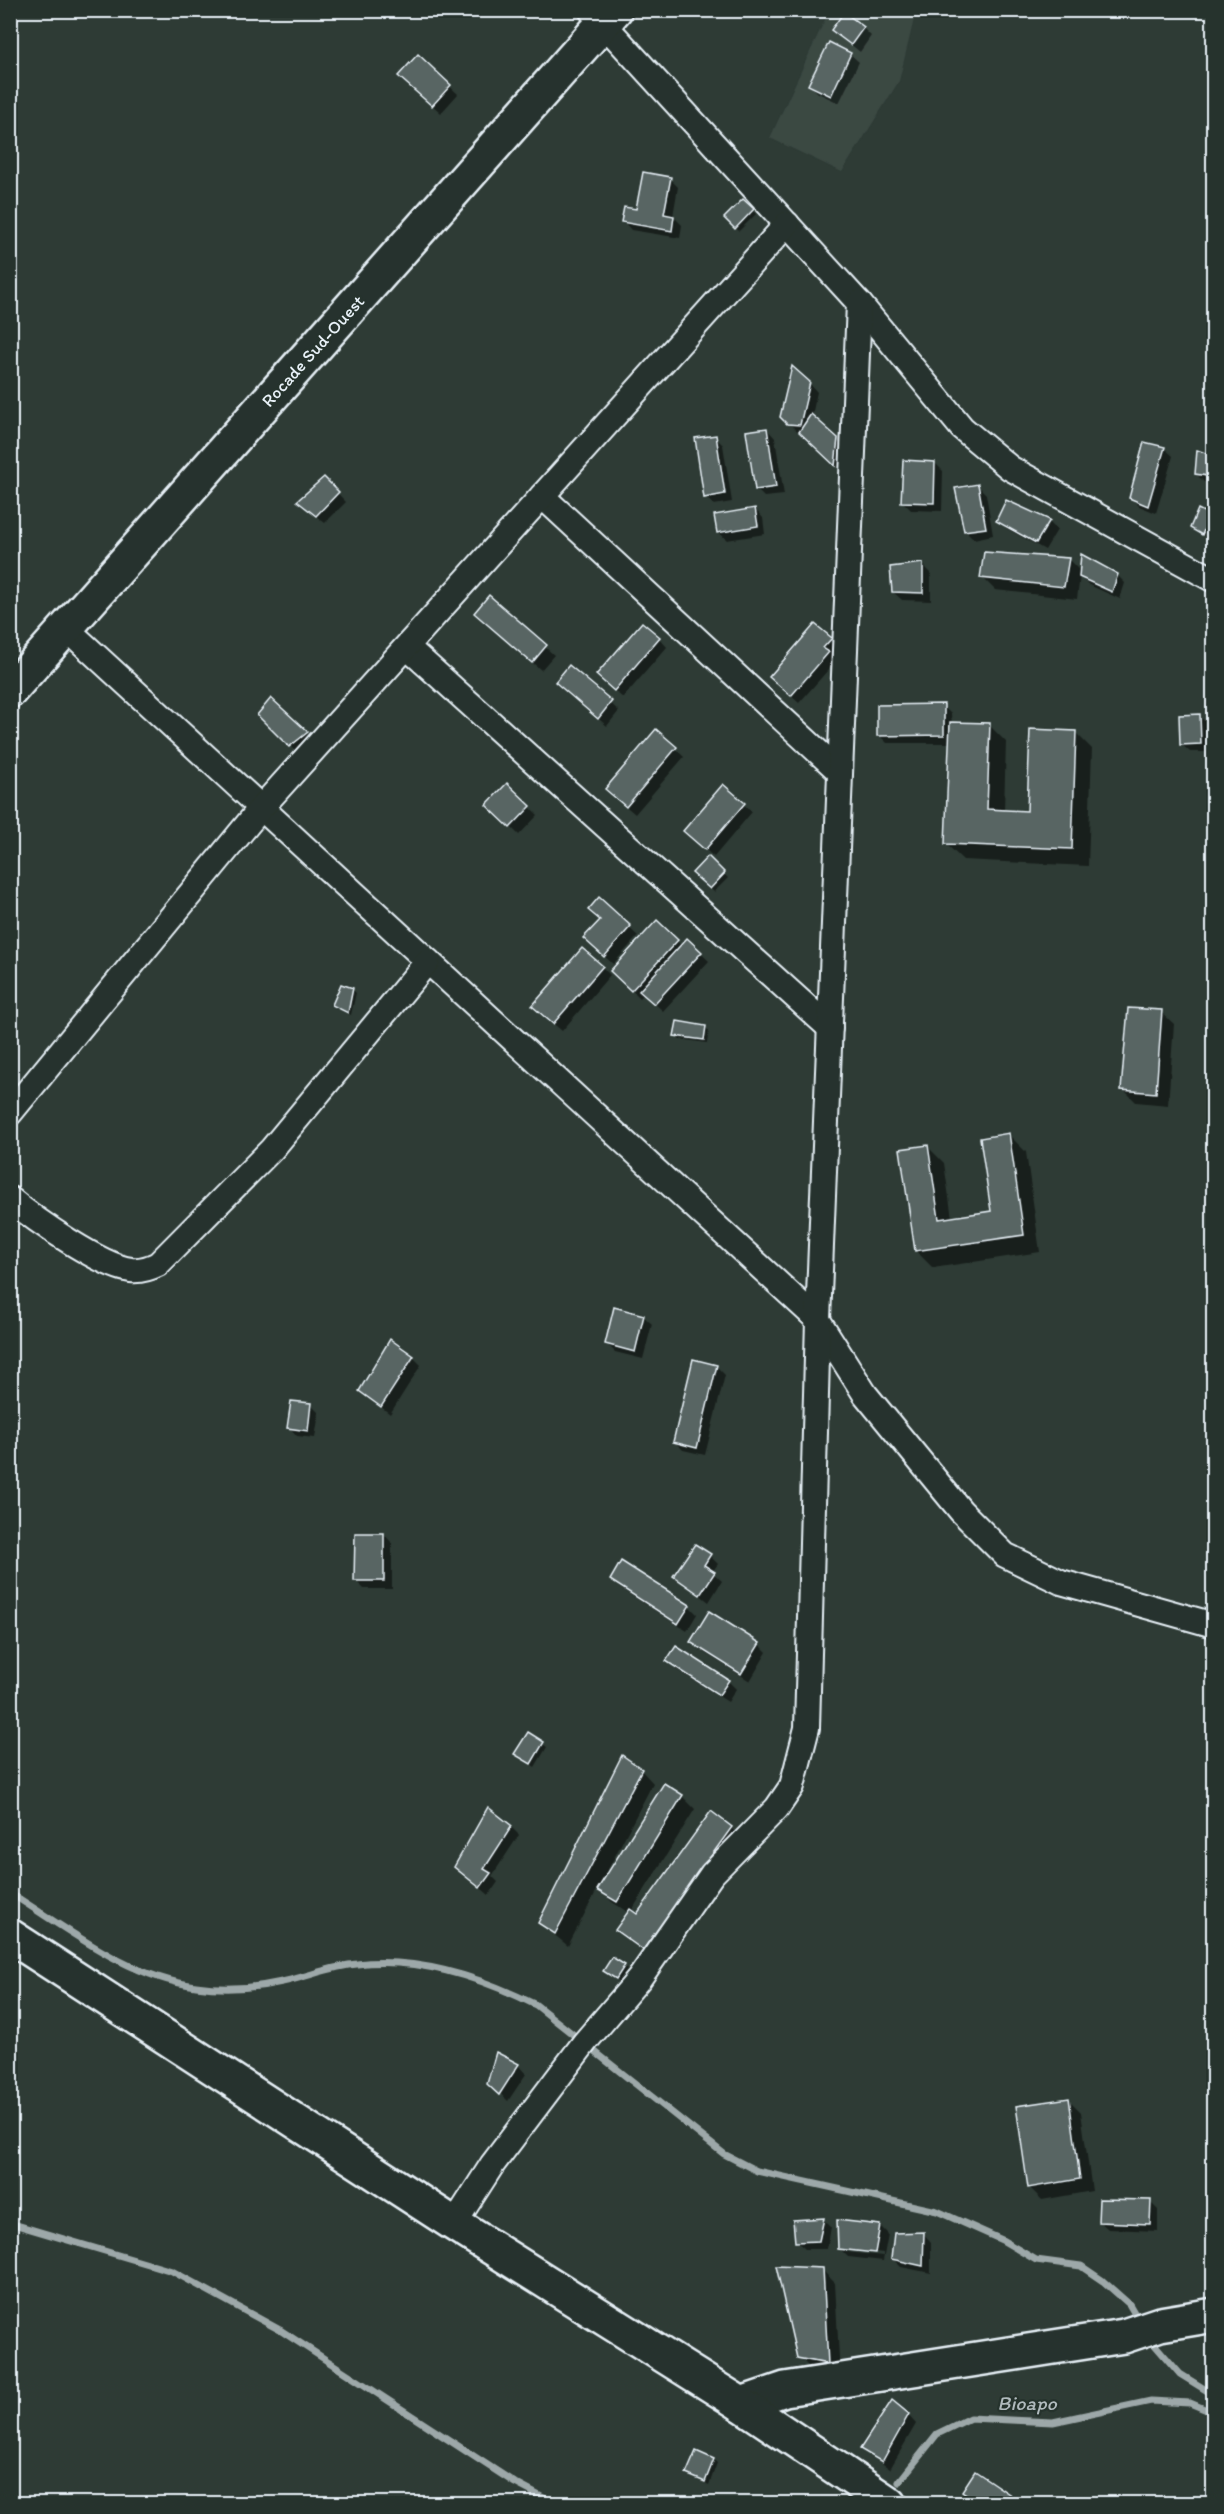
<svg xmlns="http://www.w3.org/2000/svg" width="1224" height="2514" viewBox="0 0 1224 2514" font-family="Itim,sans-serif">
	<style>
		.built { fill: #3b4843 }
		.shadow { fill: #0007; fill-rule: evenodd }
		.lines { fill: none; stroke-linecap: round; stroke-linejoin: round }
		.stream { stroke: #9da8a9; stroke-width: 7 }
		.building { fill: #596563; stroke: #e8f1f8; stroke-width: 1.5 }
		.street-casing { stroke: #e8f1f8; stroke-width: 28 }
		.secondary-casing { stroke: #e8f1f8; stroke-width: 38 }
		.primary-casing { stroke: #e8f1f8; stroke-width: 38 }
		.street { stroke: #26332d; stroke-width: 24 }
		.secondary { stroke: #26332d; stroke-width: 33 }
		.primary { stroke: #26332d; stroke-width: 33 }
		.labels { text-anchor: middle; stroke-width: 4.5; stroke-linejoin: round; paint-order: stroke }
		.street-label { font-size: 18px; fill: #e8f1f8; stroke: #26332d }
		.water-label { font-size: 20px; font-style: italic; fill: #b0babd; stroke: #26332d }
	</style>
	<rect width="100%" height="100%" fill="#2e3b35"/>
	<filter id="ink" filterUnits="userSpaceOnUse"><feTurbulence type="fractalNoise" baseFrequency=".0167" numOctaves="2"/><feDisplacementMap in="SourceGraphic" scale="12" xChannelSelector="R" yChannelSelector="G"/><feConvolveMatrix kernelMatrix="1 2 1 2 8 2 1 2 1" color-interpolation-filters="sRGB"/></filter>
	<g filter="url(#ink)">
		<polygon class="built" points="829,11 916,11 899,81 842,172 770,138"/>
		<g class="shadow">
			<polygon points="863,28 871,36 860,52 833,30"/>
			<polygon points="850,54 859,62 839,103 818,93 810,85"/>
			<polygon points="418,57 458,94 441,113 409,84"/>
			<polygon points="670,179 678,187 673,216 682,225 680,238 631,230 623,221"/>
			<polygon points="743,201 756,214 739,231 726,218"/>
			<polygon points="809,383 817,392 812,416 845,448 843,472 782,417"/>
			<polygon points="767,429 775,438 784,495 764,497 756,489"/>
			<polygon points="715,437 723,445 732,502 714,505 705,497"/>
			<polygon points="1164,448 1173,456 1156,513 1139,506 1131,497"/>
			<polygon points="1214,457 1214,483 1204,482 1196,474"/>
			<polygon points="935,463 943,471 942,511 911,510 903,502"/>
			<polygon points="324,479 346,502 325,523 307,509"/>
			<polygon points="978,486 986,494 993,535 974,539 966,531"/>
			<polygon points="755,509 763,518 765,534 727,540 718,532"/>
			<polygon points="1199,511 1213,520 1206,537 1195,531"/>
			<polygon points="998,520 1049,522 1057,530 1045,550 1006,528"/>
			<polygon points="1068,559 1081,572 1117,575 1125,583 1120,599 1089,585 1080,576 1077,599 995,590 982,577"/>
			<polygon points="922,564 931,573 931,601 902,600 893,592"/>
			<polygon points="489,597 554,655 541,670 484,621"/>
			<polygon points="659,638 667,647 623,698 606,684"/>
			<polygon points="831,639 839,647 831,656 836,661 799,703 779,685"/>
			<polygon points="570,667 619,711 607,726 565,690"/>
			<polygon points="271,700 315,741 298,754 259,715"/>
			<polygon points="943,706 951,714 952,724 989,725 1006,742 1004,811 1028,813 1075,732 1092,749 1088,866 963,860 946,844 951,743 887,743 879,735"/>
			<polygon points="1199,716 1208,724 1208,752 1190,752 1181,744"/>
			<polygon points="657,731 684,757 635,814 615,797"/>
			<polygon points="507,785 538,815 519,835 488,805"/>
			<polygon points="723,786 752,812 714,857 693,839"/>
			<polygon points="708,858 728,878 714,892 694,873"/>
			<polygon points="599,900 638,936 613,964 594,947 601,921"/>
			<polygon points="657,922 682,946 687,940 709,961 663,1011 644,994 640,998 621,979"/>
			<polygon points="602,967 610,975 562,1031 542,1014"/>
			<polygon points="353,990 356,993 351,1015 333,1005"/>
			<polygon points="1161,1012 1174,1024 1168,1105 1136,1102 1123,1089"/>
			<polygon points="705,1027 709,1031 707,1043 680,1039 676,1035"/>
			<polygon points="1009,1135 1026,1152 1040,1252 933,1268 916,1251 927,1146 944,1163 952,1218 992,1212"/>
			<polygon points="643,1316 652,1324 643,1359 615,1352 607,1344"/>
			<polygon points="413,1357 421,1365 390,1414 361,1391"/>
			<polygon points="716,1366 725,1375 705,1455 683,1450 675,1442"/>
			<polygon points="311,1405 319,1413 315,1438 297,1436 289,1427"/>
			<polygon points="384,1534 392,1543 392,1589 364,1589 356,1581"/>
			<polygon points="710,1556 718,1564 712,1572 722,1581 709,1602 675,1576"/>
			<polygon points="611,1580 689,1606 697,1614 687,1631 620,1588"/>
			<polygon points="692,1642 759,1644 767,1652 750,1681 700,1650"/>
			<polygon points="668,1661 728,1681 736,1689 728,1702 676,1669"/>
			<polygon points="528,1734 547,1747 535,1767 516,1754"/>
			<polygon points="641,1770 653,1783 603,1879 605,1880 682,1796 695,1809 631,1912 637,1916 731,1828 744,1840 656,1961 617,1930 629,1913 612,1902 598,1888 568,1946 540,1923"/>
			<polygon points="511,1827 519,1835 492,1876 498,1882 489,1895 456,1867"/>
			<polygon points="624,1966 627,1970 620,1982 609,1974"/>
			<polygon points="518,2065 526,2074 508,2101 489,2083"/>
			<polygon points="1068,2099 1081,2112 1092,2191 1042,2200 1029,2187"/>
			<polygon points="1150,2202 1158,2210 1158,2231 1108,2229 1099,2221"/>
			<polygon points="823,2219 831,2227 827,2249 805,2249 796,2241"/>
			<path d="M880 2226 888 2234 883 2261 848 2257 840 2249ZM846 2248 883 2253V2256L846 2252Z"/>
			<polygon points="923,2233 931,2242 931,2273 901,2267 893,2259"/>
			<polygon points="822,2270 835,2283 840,2376 812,2370 799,2357"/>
			<polygon points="908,2415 916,2424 890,2469 862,2449"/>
			<polygon points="714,2460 717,2463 709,2485 688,2474"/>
		</g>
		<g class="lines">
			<g class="stream">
				<path d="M10 1893C68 1929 127 1977 196 1986 223 1990 255 1988 282 1982 307 1977 332 1966 357 1964 418 1957 482 1978 536 2005L724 2154 757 2171 937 2211 1002 2240 1036 2260 1081 2266 1103 2281 1129 2304 1139 2321"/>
				<polyline points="10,2223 172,2271 280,2330 515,2483 555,2504"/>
				<polyline points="1149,2338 1180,2374 1214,2395"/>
				<polyline points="899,2482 937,2434 970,2418 1053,2422 1151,2401 1190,2403 1214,2413"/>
			</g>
		</g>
		<g class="building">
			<polygon points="844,12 864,27 851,45 831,30"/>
			<polygon points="829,42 851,53 831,96 808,85"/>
			<polygon points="418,54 451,85 432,106 398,76"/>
			<polygon points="643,172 671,177 664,214 674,216 672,231 621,222 624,207 636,209"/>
			<polygon points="743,199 754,209 735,229 724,218"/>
			<polygon points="792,366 810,382 800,425 787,424 780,417"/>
			<polygon points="811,414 838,438 835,466 799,432"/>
			<polygon points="767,428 776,487 755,490 746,431"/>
			<polygon points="716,435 725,494 704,498 695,438"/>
			<polygon points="1144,442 1165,447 1148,506 1129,498"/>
			<polygon points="1197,450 1214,456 1214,477 1195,474"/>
			<polygon points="903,460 935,462 934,503 901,502"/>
			<polygon points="324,477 339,492 316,516 297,501"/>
			<polygon points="978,484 986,528 964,531 955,488"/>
			<polygon points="1006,500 1050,520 1036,543 996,521"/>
			<polygon points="755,508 758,526 717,533 714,515"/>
			<polygon points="1198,509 1210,515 1202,535 1190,528"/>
			<polygon points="984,552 1069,558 1064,587 980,578"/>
			<polygon points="1081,554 1118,574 1112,592 1079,577"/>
			<polygon points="923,563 923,593 892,592 890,567"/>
			<polygon points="489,595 547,645 532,663 474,613"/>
			<polygon points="642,622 660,637 614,691 596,675"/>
			<polygon points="815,624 832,638 823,648 829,652 791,696 769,677"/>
			<polygon points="569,665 612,701 598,719 555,682"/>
			<polygon points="271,698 308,732 289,747 257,715"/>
			<polygon points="944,704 944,735 877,736 877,705"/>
			<polygon points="1200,714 1201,744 1180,745 1179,715"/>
			<polygon points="950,722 990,723 987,809 1027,811 1030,729 1076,731 1072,849 945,844"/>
			<polygon points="656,729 677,747 626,807 605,789"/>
			<polygon points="507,783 531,806 510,828 486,805"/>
			<polygon points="723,784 745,803 705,850 683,831"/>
			<polygon points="708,856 725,873 710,889 692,873"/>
			<polygon points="599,897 631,926 604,957 583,938 600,920 588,910"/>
			<polygon points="657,920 678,940 631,991 610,971"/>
			<polygon points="687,938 702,952 654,1004 639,991"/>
			<polygon points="582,948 603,966 553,1024 532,1006"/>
			<polygon points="341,984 353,988 348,1013 332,1005"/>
			<polygon points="1128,1008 1162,1010 1156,1093 1121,1090"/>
			<polygon points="677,1021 706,1026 704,1040 674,1036"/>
			<polygon points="1009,1133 1024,1235 915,1251 900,1149 928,1145 939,1219 991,1211 980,1138"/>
			<polygon points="614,1307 644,1315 635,1352 605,1344"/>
			<polygon points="390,1339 414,1356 381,1407 359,1391"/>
			<polygon points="693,1359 717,1365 697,1448 673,1442"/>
			<polygon points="291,1401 311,1403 308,1431 287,1428"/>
			<polygon points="355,1533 384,1533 384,1581 354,1581"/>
			<polygon points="695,1544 711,1554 704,1565 715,1572 700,1595 673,1576"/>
			<polygon points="621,1561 690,1605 678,1624 610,1580"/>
			<polygon points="709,1611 760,1643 741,1674 690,1642"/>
			<polygon points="676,1646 729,1680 719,1695 666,1661"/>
			<polygon points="528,1732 544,1742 531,1764 514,1754"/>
			<polygon points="622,1755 642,1769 555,1934 538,1923"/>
			<polygon points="664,1783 683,1795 617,1902 597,1890"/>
			<polygon points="488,1807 512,1826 484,1869 491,1873 480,1888 454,1867"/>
			<polygon points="711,1811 732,1827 643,1950 615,1930 630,1909 637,1914"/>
			<polygon points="612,1957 625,1965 616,1979 603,1971"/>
			<polygon points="496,2052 519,2064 499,2095 487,2084"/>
			<polygon points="1069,2098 1080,2179 1028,2188 1016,2106"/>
			<polygon points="1099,2199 1151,2200 1150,2224 1098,2222"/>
			<polygon points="824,2218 819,2241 795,2242 793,2220"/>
			<polygon points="837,2220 880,2225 875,2253 838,2249"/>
			<polygon points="924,2232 923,2266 891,2259 894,2233"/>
			<polygon points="776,2266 823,2268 828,2364 797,2358"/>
			<polygon points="892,2400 909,2414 882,2462 860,2449"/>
			<polygon points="696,2451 714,2459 705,2482 686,2474"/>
			<polygon points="975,2471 1024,2504 981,2504 962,2491"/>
			<polygon points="1214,2487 1214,2504 1205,2504"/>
		</g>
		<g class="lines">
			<g class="street-casing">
				<g id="street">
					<polyline points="591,10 859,303 962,428 1010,468 1214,580"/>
					<polyline points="542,496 840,772"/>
					<polyline points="67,629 818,1320 865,1394 961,1511 1005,1555 1061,1582 1214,1625"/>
					<polyline points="407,647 830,1028"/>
					<polyline points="10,1113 261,808 787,224"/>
					<path d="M10 1199C35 1220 101 1266 131 1270 141 1271 150 1268 158 1264L272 1149 428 961"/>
					<polyline points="454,2224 492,2165 585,2042 639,1979 712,1874 777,1808 792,1786 807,1728 818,1320 859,303"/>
				</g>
			</g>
			<g class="secondary-casing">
				<polyline id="secondary" points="741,2404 785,2389 1124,2336 1160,2324 1214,2315"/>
			</g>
			<g class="primary-casing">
				<g id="primary">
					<polyline points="10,691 615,10"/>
					<polyline points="10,1936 454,2224 741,2404 890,2504"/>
				</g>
			</g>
			<use href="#street" class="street"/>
			<use href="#secondary" class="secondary"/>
			<use href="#primary" class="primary"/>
		</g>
	</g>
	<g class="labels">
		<g class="street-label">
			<text transform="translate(313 351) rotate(-48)" y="6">Rocade Sud-Ouest</text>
		</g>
		<g class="water-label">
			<text x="1027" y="2410">Bioapo</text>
		</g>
	</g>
	<rect width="1224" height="2514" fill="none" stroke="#26332d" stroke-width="36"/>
	<rect x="18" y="18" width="1188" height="2478" fill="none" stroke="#e8f1f8" stroke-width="2" filter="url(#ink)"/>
</svg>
